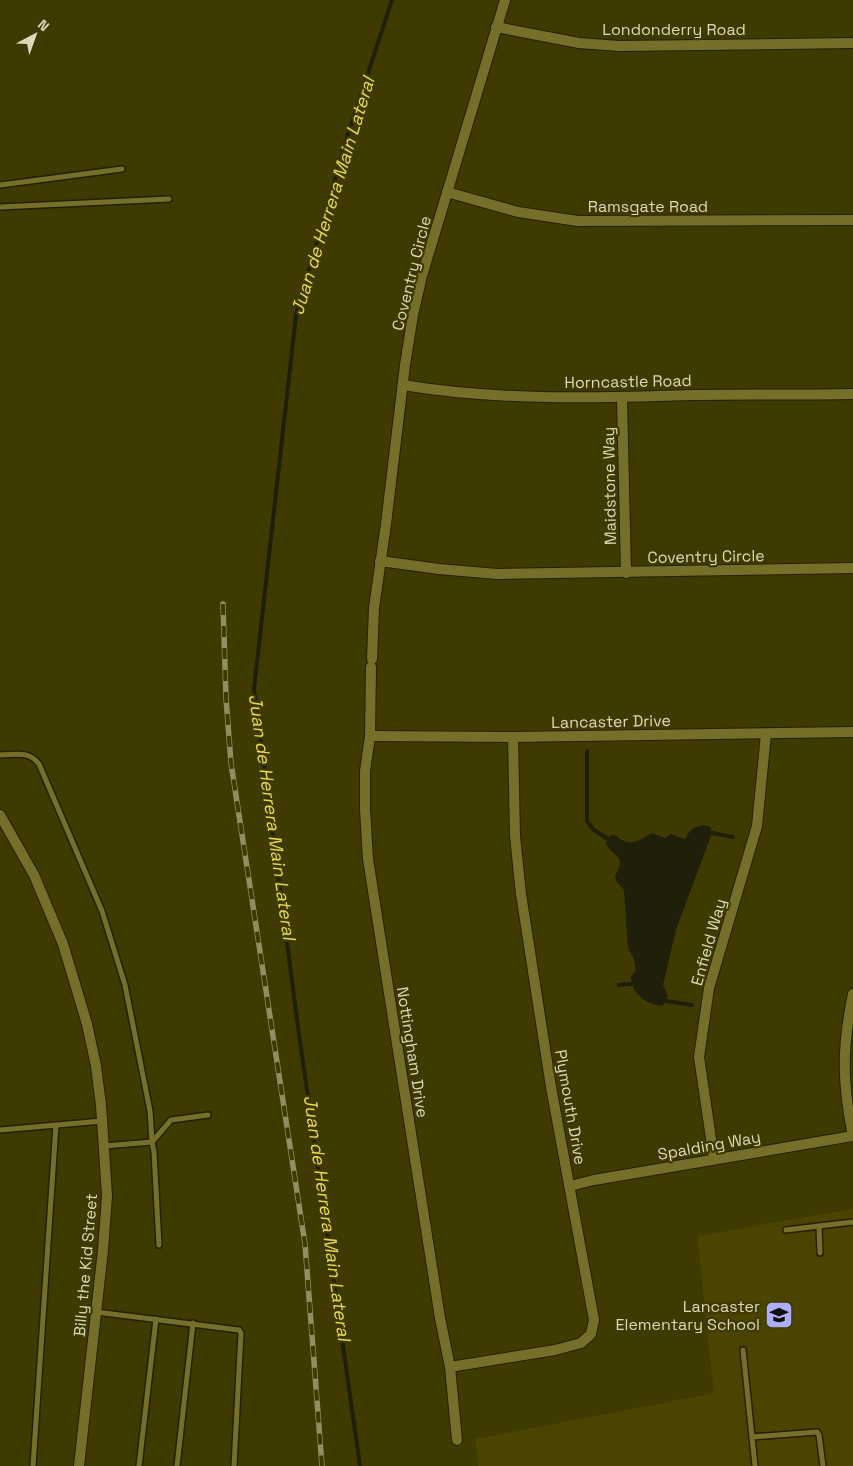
<svg xmlns="http://www.w3.org/2000/svg" width="853" height="1466" viewBox="0 0 853 1466" font-family="'Space Grotesk',sans-serif">
	<style>
		.built { fill: #4a4400 }
		.water { fill: #201f0b }
		.lines { fill: none; stroke-linecap: round; stroke-linejoin: round }
		.stream { stroke: #201f0b; stroke-width: 4 }
		.service-casing { stroke: #242100; stroke-width: 8 }
		.minor-casing { stroke: #242100; stroke-width: 12 }
		.service { stroke: #756f2a; stroke-width: 5 }
		.minor { stroke: #756f2a; stroke-width: 10 }
		.rail-casing { stroke: #928e61; stroke-width: 5.5 }
		.rail { stroke: #3f3a00; stroke-width: 4; stroke-dasharray: 11; stroke-linecap: butt }
		.labels { text-anchor: middle; stroke-width: 4.5; stroke-linejoin: round; paint-order: stroke }
		.street-label { font-size: 16px; fill: #dcd9b8; stroke: #3f3a00 }
		.poi-label { font-size: 16px; fill: #dcd9b8; stroke: #3f3a00; text-anchor: end }
		.water-label { font-size: 18px; font-style: italic; fill: #e8db4f; stroke: #3f3a00 }
	</style>
	<rect width="100%" height="100%" fill="#3f3a00"/>
	<polygon class="built" points="853,1209 853,1466 478,1466 475,1439 714,1393 697,1236"/>
	<path class="water" d="M704 825 710 827 712 833 676 930 663 985 668 996 666 1001 662 1006C646 1004 631 994 631 976L636 971 634 959 628 948 624 890 616 881 615 876C628 854 613 858 606 844L608 837 613 835C618 836 619 839 624 841 634 845 644 838 652 833L665 838 671 834 685 839C690 829 694 827 704 825Z"/>
	<g class="lines">
		<g class="stream">
			<polyline points="587,751 587,821 594,830 608,839"/>
			<polyline points="712,833 733,837"/>
			<polyline points="619,985 631,984"/>
			<polyline points="666,1001 692,1005"/>
			<polyline points="360,1466 298,1027 254,689 296,315 349,131 392,0"/>
		</g>
		<g class="service-casing">
			<g id="service">
				<polyline points="0,185 122,169"/>
				<polyline points="0,207 169,199"/>
				<path d="M0 755C16 755 28 750 39 764L102 911 125 985 150 1111 152 1142 154 1152 159 1245"/>
				<polyline points="0,1130 102,1121"/>
				<polyline points="104,1146 152,1142 171,1120 208,1115"/>
				<polyline points="786,1230 819,1226"/>
				<polyline points="820,1253 819,1226 853,1222"/>
				<polyline points="96,1312 239,1330 241,1333 234,1466"/>
				<polyline points="743,1350 755,1466"/>
				<polyline points="752,1437 817,1432 819,1435 823,1466"/>
				<polyline points="33,1466 56,1125"/>
				<polyline points="139,1466 156,1319"/>
				<polyline points="177,1466 193,1323"/>
			</g>
		</g>
		<g class="minor-casing">
			<g id="minor">
				<polyline points="496,27 579,43 619,46 853,43"/>
				<polyline points="447,192 518,212 578,221 853,220"/>
				<path d="M403 385C499 401 597 398 694 395 747 394 800 395 853 394"/>
				<polyline points="622,398 626,573"/>
				<polyline points="380,561 439,569 497,574 853,568"/>
				<polyline points="372,659 374,608 386,524 405,365 413,315 422,276 505,0"/>
				<polyline points="371,667 370,736 365,771 365,809 368,859 440,1318 450,1367 457,1440"/>
				<polyline points="370,736 513,737 853,732"/>
				<polyline points="0,815 34,875 63,944 87,1024 96,1066 101,1105 107,1196 103,1250 79,1466"/>
				<path d="M853 1136C842 1083 842 1047 853 994"/>
				<polyline points="714,1159 699,1057 709,988 757,826 766,734"/>
				<polyline points="570,1186 594,1180 853,1136"/>
				<polyline points="450,1367 555,1350 581,1343 591,1334 594,1320 551,1087 521,894 515,836 513,737"/>
			</g>
		</g>
		<use href="#service" class="service"/>
		<use href="#minor" class="minor"/>
		<g class="rail-casing">
			<polyline id="rail" points="223,604 226,698 231,763 305,1244 322,1466"/>
		</g>
		<use href="#rail" class="rail"/>
	</g>
	<defs>
		<g id="school-square" transform="scale(1.4375)"><rect x="-9" y="-9" width="18" height="18" rx="4" fill="#afaefa" stroke="#3f3a00"/><path d="M0-5L7-2L0 1L-7-2ZM-4 1L0 2.5L4 1V4Q0 6-4 4Z" fill="#111"/></g>
	</defs>
	<g fill-rule="evenodd">
		<use href="#school-square" x="779" y="1315"/>
	</g>
	<g class="labels">
		<g class="street-label">
			<text x="674" y="35">Londonderry Road</text>
			<text x="648" y="212">Ramsgate Road</text>
			<text transform="translate(411 273) rotate(-76)" y="6">Coventry Circle</text>
			<text transform="translate(628 381) rotate(-1)" y="6">Horncastle Road</text>
			<text transform="translate(609 486) rotate(-91)" y="6">Maidstone Way</text>
			<text transform="translate(706 556) rotate(-1)" y="6">Coventry Circle</text>
			<text transform="translate(611 721) rotate(-1)" y="6">Lancaster Drive</text>
			<text transform="translate(708 942) rotate(-74)" y="6">Enfield Way</text>
			<text transform="translate(413 1052) rotate(81)" y="6">Nottingham Drive</text>
			<text transform="translate(571 1107) rotate(80)" y="6">Plymouth Drive</text>
			<text transform="translate(709 1145) rotate(-10)" y="6">Spalding Way</text>
			<text transform="translate(85 1265) rotate(-85)" y="6">Billy the Kid Street</text>
		</g>
		<g class="poi-label">
			<text x="760" y="1312">Lancaster<tspan x="760" dy="18">Elementary School</tspan></text>
		</g>
		<g class="water-label">
			<text transform="translate(333 196) rotate(-73)" y="6">Juan de Herrera Main Lateral</text>
			<text transform="translate(272 817) rotate(82)" y="6">Juan de Herrera Main Lateral</text>
			<text transform="translate(327 1218) rotate(82)" y="6">Juan de Herrera Main Lateral</text>
		</g>
	</g>
	<g transform="translate(35 35) rotate(41)" stroke="#3f3a00" stroke-width="4" paint-order="stroke">
	<path d="M0-4L9 19L0 12L-9 19Z" fill="#dcd9b8"/>
	<text y="-8" font-size="14" font-weight="bold" text-anchor="middle" fill="#dcd9b8">N</text>
	</g>
</svg>
